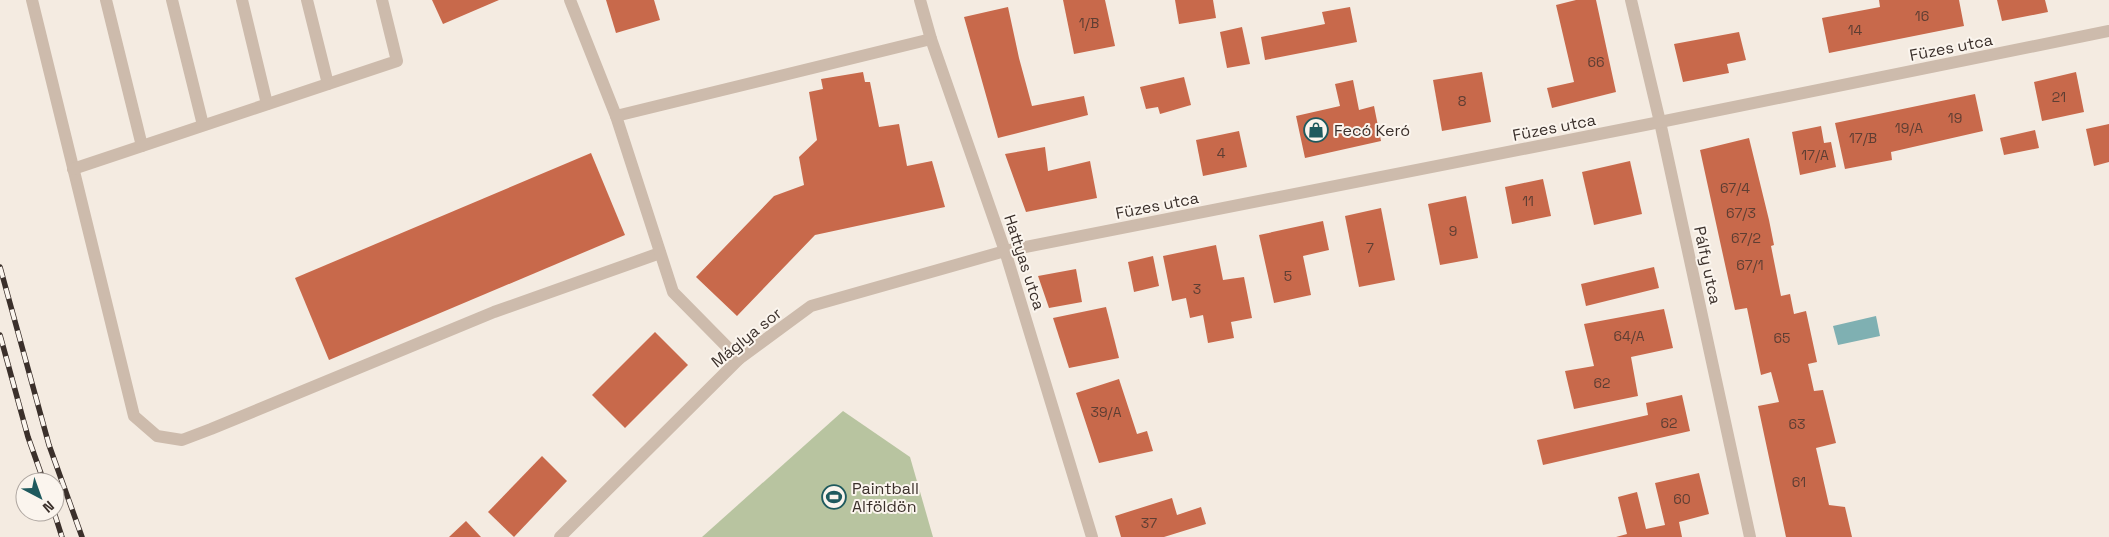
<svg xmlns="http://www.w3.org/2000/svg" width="2109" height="537" viewBox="0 0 2109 537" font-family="'Space Grotesk',sans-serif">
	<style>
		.green { fill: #b8c4a0 }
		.water { fill: #7fb0b2 }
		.building { fill: #c8694b }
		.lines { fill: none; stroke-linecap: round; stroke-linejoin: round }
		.lane { stroke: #cdbbac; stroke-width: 12 }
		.street { stroke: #cdbbac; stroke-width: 12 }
		.rail-casing { stroke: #3b302b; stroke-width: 5.5 }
		.rail { stroke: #fbf5ee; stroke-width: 4; stroke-dasharray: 11; stroke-linecap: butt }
		.labels { text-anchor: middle; stroke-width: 4; stroke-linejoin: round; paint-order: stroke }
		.number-label { font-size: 14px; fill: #5e3e33 }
		.street-label { font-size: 16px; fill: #3b302b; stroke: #fbf5ee }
		.poi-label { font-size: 16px; fill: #3b302b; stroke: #fbf5ee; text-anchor: start }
	</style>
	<rect width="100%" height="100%" fill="#f4ebe1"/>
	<polygon class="green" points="843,411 910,457 933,537 702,537"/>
	<polygon class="water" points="1876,316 1880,336 1838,345 1833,326"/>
	<g class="building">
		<polygon points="432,0 499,0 443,24"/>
		<polygon points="606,0 654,0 660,20 616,33"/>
		<polygon points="1063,0 1105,0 1115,46 1074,54"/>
		<polygon points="1175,0 1213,0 1216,18 1179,24"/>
		<polygon points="1576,0 1596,0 1616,92 1552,108 1547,88 1574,82 1556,5"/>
		<polygon points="1879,0 1959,0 1964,26 1829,53 1822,18 1880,7"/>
		<polygon points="1997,0 2045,0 2048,12 2002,21"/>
		<polygon points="1008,7 1019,58 1032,106 1084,96 1088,115 998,138 964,17"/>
		<polygon points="1350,7 1357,42 1265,60 1261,37 1325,24 1322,12"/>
		<polygon points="1242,27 1250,64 1227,68 1220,32"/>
		<polygon points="1739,32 1746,60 1727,64 1729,73 1683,82 1674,44"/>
		<polygon points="863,72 865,82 870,82 879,127 899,124 907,166 932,161 945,207 815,235 737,316 696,277 774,196 804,185 799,157 817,140 809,92 823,89 821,79"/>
		<polygon points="1482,72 1491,122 1442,131 1433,80"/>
		<polygon points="2076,72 2084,112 2042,121 2034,82"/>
		<polygon points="1184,77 1191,105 1160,114 1158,107 1146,109 1140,87"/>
		<polygon points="1353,80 1359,110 1374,106 1381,141 1305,158 1296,116 1340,106 1335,84"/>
		<polygon points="1975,94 1983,131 1891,152 1892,160 1845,169 1835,123"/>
		<polygon points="2109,124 2109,162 2094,166 2086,129"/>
		<polygon points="1821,126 1824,143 1831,142 1836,167 1800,175 1792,132"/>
		<polygon points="2035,130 2039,148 2004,155 2000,138"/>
		<polygon points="1239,131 1247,167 1203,176 1196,140"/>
		<polygon points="1749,138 1769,220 1774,245 1771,246 1781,296 1790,294 1794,314 1806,311 1817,362 1808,364 1814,391 1823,390 1836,443 1816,448 1829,505 1845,507 1852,537 1786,537 1758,406 1779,402 1771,372 1761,375 1747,308 1735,310 1700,150"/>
		<polygon points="1045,147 1048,171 1090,161 1097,198 1026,212 1005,154"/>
		<polygon points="591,153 625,235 329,360 295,278"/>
		<polygon points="1630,161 1642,214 1594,225 1582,172"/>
		<polygon points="1543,179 1551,216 1512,224 1505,187"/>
		<polygon points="1466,196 1478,258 1440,265 1428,204"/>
		<polygon points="1381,208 1395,280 1359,287 1345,216"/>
		<polygon points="1323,221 1329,250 1303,256 1311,295 1274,303 1259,235"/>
		<polygon points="1216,245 1223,280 1244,277 1252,318 1231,322 1234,338 1208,343 1203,315 1190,318 1186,298 1172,301 1163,256"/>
		<polygon points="1153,256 1159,286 1134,292 1128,262"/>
		<polygon points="1654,267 1659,288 1586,306 1581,284"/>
		<polygon points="1076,269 1082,302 1049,308 1038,276"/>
		<polygon points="1106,307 1119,358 1069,368 1053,318"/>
		<polygon points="1664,309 1673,348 1631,357 1638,396 1574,409 1565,371 1594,366 1584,324"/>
		<polygon points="655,332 688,365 625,428 592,395"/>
		<polygon points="1119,379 1137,434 1147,431 1153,451 1099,463 1076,393"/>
		<polygon points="1682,395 1690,431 1543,465 1537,440 1648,415 1646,403"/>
		<polygon points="542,456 567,481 514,537 488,512"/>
		<polygon points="1699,473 1709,514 1679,522 1682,537 1616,537 1627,534 1618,497 1637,492 1646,529 1665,525 1655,483"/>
		<polygon points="1172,498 1177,515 1201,507 1206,524 1164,537 1121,537 1115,516"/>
		<polygon points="466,521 481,537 449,537"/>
	</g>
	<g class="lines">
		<g class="lane">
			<polyline points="32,0 134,416 157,436 182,440 211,429 494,312 660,253"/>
			<polyline points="106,0 142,146"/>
			<polyline points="172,0 203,125"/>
			<polyline points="242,0 267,104"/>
			<polyline points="307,0 328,84"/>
			<polyline points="570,0 616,116 931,39"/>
			<polyline points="616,116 673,292 739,359"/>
			<polyline points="73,169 397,61 382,0"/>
			<polyline points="560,537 739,359 811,306 1005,251"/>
		</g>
		<g class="street">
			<polyline points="920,0 931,39 1005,251 1092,537"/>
			<polyline points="1631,0 1660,122 1750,537"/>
			<polyline points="1005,251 1660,122 2109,31"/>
		</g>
		<g class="rail-casing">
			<g id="rail">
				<polyline points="0,267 49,445 82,537"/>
				<polyline points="0,335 28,437 44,482"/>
				<polyline points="54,512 62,537"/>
			</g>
		</g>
		<use href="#rail" class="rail"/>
	</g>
	<defs>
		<g id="shop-ring" transform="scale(1.25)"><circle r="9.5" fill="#fbf5ee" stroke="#1f5a5e" stroke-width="1.5"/><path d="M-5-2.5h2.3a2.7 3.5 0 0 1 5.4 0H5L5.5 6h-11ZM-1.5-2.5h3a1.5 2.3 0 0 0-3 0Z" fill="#1f5a5e"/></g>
		<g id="stadium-ring" transform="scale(1.25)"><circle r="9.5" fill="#fbf5ee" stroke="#1f5a5e" stroke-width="1.5"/><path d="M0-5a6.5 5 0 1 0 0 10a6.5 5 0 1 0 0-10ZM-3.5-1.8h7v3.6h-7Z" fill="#1f5a5e"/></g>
	</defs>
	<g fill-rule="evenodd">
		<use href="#shop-ring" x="1316" y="130"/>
		<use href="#stadium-ring" x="834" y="497"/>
	</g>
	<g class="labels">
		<g class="number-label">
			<text x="1922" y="21">16</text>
			<text x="1089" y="28">1/B</text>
			<text x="1855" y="35">14</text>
			<text x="1596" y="67">66</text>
			<text x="2059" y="102">21</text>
			<text x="1462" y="106">8</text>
			<text x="1955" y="123">19</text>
			<text x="1909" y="133">19/A</text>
			<text x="1863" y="143">17/B</text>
			<text x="1221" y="158">4</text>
			<text x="1815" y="160">17/A</text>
			<text x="1735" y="193">67/4</text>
			<text x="1528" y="206">11</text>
			<text x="1741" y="218">67/3</text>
			<text x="1453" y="236">9</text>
			<text x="1746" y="243">67/2</text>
			<text x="1370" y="253">7</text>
			<text x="1750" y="270">67/1</text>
			<text x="1288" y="281">5</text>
			<text x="1197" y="294">3</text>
			<text x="1629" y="341">64/A</text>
			<text x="1782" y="343">65</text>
			<text x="1602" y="388">62</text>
			<text x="1106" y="417">39/A</text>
			<text x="1669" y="428">62</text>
			<text x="1797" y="429">63</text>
			<text x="1799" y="487">61</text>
			<text x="1682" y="504">60</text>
			<text x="1149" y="528">37</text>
		</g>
		<g class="street-label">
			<text transform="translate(1951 47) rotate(-11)" y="6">Füzes utca</text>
			<text transform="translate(1554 127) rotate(-11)" y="6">Füzes utca</text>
			<text transform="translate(1157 205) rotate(-11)" y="6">Füzes utca</text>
			<text transform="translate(1025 262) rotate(72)" y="6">Hattyas utca</text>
			<text transform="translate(1708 265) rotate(78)" y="6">Pálfy utca</text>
			<text transform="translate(746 337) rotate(-39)" y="6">Máglya sor</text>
		</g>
		<g class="poi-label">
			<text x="1334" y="136">Fecó Keró</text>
			<text x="852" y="494">Paintball<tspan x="852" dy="18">Alföldön</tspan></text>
		</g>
	</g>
	<g transform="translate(40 497) rotate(139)"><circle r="24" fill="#fbf5ee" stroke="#aea6a0"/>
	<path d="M0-4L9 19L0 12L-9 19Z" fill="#1f5a5e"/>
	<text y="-8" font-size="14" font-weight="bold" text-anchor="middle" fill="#3b302b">N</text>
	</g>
</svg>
